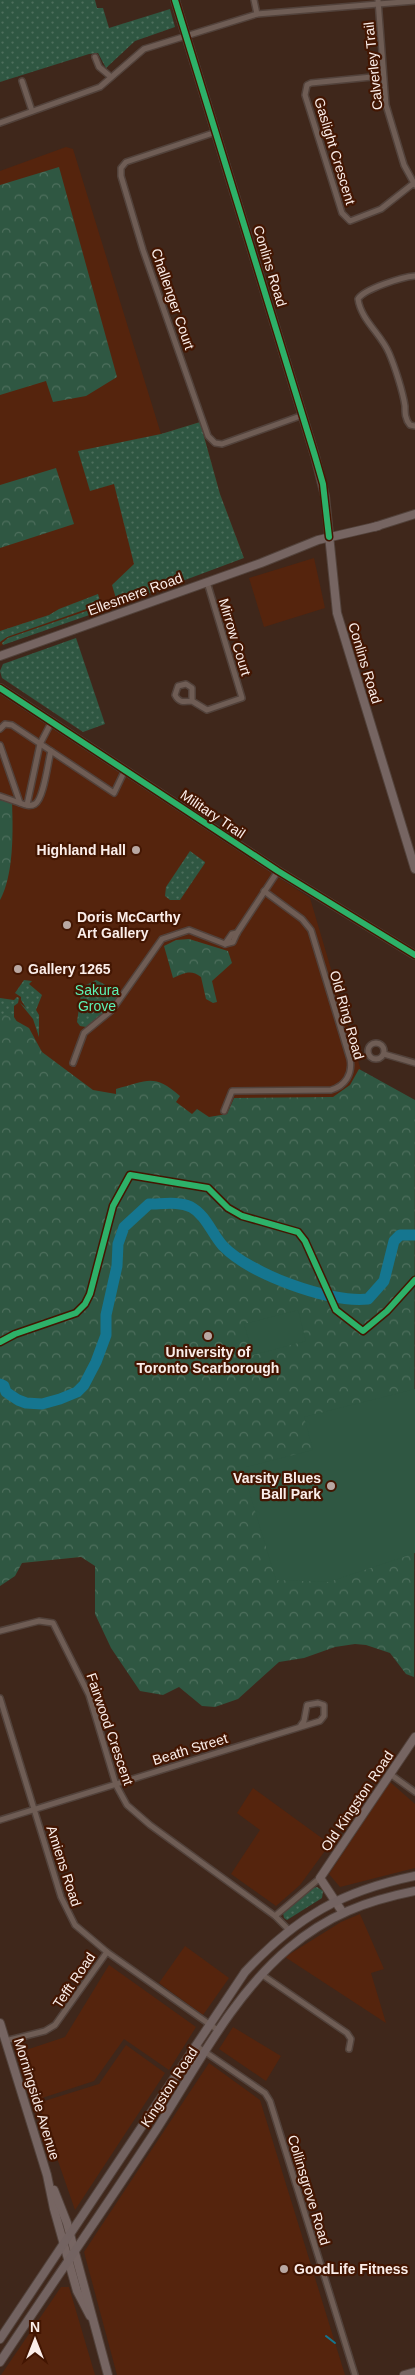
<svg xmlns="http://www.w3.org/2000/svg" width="415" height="2375" viewBox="0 0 415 2375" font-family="Helvetica,sans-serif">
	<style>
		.built { fill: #55240d }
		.grass { fill: url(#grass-dots) }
		.forest { fill: url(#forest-crowns) }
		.pitch { fill: #2f5742 }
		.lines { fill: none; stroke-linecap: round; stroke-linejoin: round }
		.stream { stroke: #157690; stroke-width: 2 }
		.river { stroke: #157690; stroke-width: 11 }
		.street-casing { stroke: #52423b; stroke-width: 8 }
		.secondary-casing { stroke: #52423b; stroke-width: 10 }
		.primary-casing { stroke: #52423b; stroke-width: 10 }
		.street { stroke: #6f5d55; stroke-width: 5 }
		.secondary { stroke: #766562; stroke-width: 8 }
		.primary { stroke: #736361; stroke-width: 8 }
		.cycleway-casing { stroke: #431602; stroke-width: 9 }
		.cycleway { stroke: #2db169; stroke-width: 6 }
		.poi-dot { fill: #b9a8a2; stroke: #431602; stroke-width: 2 }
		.labels { text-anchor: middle; stroke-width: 4.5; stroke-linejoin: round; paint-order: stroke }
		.street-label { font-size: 14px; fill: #fbeeea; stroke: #431602 }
		.poi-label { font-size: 14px; font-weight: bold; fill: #fbeeea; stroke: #431602; text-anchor: start }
		.park-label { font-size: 14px; fill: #5bf3b5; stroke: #431602 }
	</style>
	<defs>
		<pattern id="grass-dots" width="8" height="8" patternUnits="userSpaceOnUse" patternTransform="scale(1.25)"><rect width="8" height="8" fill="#2f5742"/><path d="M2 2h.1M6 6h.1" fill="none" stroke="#4e6f5d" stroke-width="1.8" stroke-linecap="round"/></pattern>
		<pattern id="forest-crowns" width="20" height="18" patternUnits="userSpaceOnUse" patternTransform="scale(1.25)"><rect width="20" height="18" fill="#2f5742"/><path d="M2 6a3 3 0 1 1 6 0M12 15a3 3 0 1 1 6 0" fill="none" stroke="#4e6f5d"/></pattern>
	</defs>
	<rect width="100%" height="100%" fill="#3f271b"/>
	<g class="built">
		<polygon points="66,147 73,149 161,434 200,422 220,494 244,558 0,646 0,171"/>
		<polygon points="314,558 325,608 264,627 249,578"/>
		<polygon points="0,694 310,898 373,1111 105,1571 81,1557 0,1565"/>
		<polygon points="390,1782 415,1804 415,1868 340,1887 329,1874"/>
		<polygon points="253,1788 330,1844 300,1885 276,1906 231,1874 260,1830 237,1813"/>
		<polygon points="360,1914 384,1969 371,1973 386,2023 285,1957 341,1922"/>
		<polygon points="185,1946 229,1978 203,2015 159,1983"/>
		<polygon points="109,1965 196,2027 169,2070 124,2039 94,2081 36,2100 20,2052 65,2037"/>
		<polygon points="233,2027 281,2056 266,2081 219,2049"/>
		<polygon points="126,2045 165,2073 75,2210 38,2103 99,2084"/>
		<polygon points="209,2063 260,2100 345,2375 117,2375 84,2252"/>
		<polygon points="61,2287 69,2287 95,2375 1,2375"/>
	</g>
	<g class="grass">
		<polygon points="0,0 95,0 97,8 103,8 109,28 170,9 175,27 135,41 106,68 98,53 89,54 0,82"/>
		<polygon points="200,422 220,494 244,558 118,605 112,585 134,564 114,484 90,491 78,451 161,434"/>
		<polygon points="98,594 101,604 7,637 0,642 0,631 49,615 59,609"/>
		<polygon points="101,606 98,612 3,645 2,643 8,638"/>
		<polygon points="76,638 105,724 83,732 2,678 0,671 3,664"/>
		<polygon points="190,851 205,862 205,863 180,900 170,900 165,896 166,887"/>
		<polygon points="24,980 32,981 29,984 42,995 36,1010 39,1015 39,1037 33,1019 20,1003 26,1008 21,1000 28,1008 21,1000 21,997 15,993"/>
		<polygon points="96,980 121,993 100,1019 86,1027 80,1026 77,1022 82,987"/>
		<polygon points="17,997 19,998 18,1003 14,1006 14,1017 19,1025 0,1020 0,998 14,1000"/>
		<polygon points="317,1887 323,1891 322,1898 287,1920 284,1918 283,1913 313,1888"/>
	</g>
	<g class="forest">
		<polygon points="59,167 117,377 86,396 53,402 46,381 0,395 0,185"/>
		<polygon points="56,468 74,524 0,548 0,485"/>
		<path d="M0 800 12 802C13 831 14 874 0 900Z"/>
		<path d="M189 939 228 951 232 963 212 981 217 1002 213 1003 206 999 201 977C191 969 184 973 173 978L164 946 176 940Z"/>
		<path d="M0 1014H4L29 1028 42 1052 93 1090 116 1094V1089C148 1081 153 1073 180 1096L176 1102 192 1114 197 1109 209 1117 227 1114 234 1098 333 1097 350 1085 359 1069 415 1100 414 1677 406 1674 390 1653 366 1645 355 1644 335 1647 304 1658 279 1662 238 1699 215 1707 202 1706 179 1687 163 1695 140 1691 111 1648 95 1614V1566L81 1557 22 1563 15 1576 0 1586Z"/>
	</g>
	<g class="pitch">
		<polygon points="298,1310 306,1341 253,1355 244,1324"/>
		<polygon points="415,1389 415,1553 329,1582 276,1580 246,1481 246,1467 313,1450 304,1417"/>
	</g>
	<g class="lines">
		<polyline class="stream" points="326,2336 335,2343"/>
		<path class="river" d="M0 1384 4 1386 6 1392 18 1400 26 1403 42 1404 60 1399 77 1392 84 1385 96 1362 106 1335V1315L117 1266 118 1244 124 1227 149 1204C162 1204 179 1201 191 1207 206 1215 212 1234 223 1246 250 1274 329 1303 368 1299L384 1281 394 1241 400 1235H415"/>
		<g class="street-casing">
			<g id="street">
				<polyline points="254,0 257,14"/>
				<polyline points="378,0 386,105 404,165 415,185"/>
				<polyline points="95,57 99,67 111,77"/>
				<polyline points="382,76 311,83 307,85 305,95 342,213 350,221 381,209 414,183"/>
				<polyline points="22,81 32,111"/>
				<polyline points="0,123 100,87 144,49 257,14 415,1"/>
				<polyline points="216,132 126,162 121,168 121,176 143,250 208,436 215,443 222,444 303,415"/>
				<path d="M415 276C402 277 364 289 358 299 361 320 381 334 389 353 395 367 403 392 405 406 405 413 405 419 410 425L415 426"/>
				<path d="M192 701V688L186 684 178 686 175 695C179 703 184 702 192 701L207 710 242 698 207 582"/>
				<polyline points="0,729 5,724 12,725 114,793 125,770"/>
				<path d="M0 745 20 803C25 805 30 807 35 804 44 799 48 761 51 751"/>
				<polyline points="0,796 20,803"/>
				<polyline points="27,805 40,744 52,721"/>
				<polyline points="225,944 232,934 237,933"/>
				<circle cx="376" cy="1051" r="8"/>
				<polyline points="384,1054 415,1063"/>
				<polyline points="73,1063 84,1033 112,1010 162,939 189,930 225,944 233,942 237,933 278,871"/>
				<path d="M224 1111 232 1091 331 1090C345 1086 353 1074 350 1059L311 930 302 919 264 891"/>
				<polyline points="0,1631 39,1621 53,1623 89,1695 116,1785 127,1805 150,1825 275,1916 289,1930"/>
				<polyline points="0,1698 61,1897 75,1925 107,1952 219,2031"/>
				<polyline points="390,1774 415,1792"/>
				<polyline points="0,1820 320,1721 324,1716 324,1705 318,1703 307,1705 304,1721 301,1725"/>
				<polyline points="275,1916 320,1878"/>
				<polyline points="261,1974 347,2033 351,2039 349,2049"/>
				<polyline points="5,2041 45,2031 55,2025 107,1952"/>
				<polyline points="195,2045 265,2093 270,2101 355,2375"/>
			</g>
		</g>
		<g class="secondary-casing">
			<g id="secondary">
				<polyline points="175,0 315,456 325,496 337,613 415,869"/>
				<polyline points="374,527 415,514"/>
				<polyline points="0,656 261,563 318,540 378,526"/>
				<polyline points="0,688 278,871 415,955"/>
				<polyline points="343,1913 320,1878 415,1737"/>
				<polyline points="0,2023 47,2175 54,2209 77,2291 90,2316"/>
				<polyline points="54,2190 67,2223 108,2375"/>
				<polyline points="404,2375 415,2372"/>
			</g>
		</g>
		<g class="primary-casing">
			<g id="primary">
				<path d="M0 2339 245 1972C296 1917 342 1891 415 1876"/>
				<path d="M0 2362C51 2285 105 2208 156 2130 196 2068 232 1996 289 1948 328 1915 366 1901 415 1891"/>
			</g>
		</g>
		<use href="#street" class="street"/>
		<use href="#secondary" class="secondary"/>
		<use href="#primary" class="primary"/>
		<g class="cycleway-casing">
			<g id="cycleway">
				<polyline points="175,0 315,456 323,484 329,537"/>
				<polyline points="0,688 278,871 415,955"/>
				<polyline points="0,1342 15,1334 76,1313 85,1304 90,1294 113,1206 130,1175 208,1188 228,1208 242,1216 298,1232 305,1241 336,1310 363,1331 387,1311 415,1280"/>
			</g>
		</g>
		<use href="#cycleway" class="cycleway"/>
	</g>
	<g class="poi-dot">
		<circle cx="136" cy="850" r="5"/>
		<circle cx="67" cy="925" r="5"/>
		<circle cx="18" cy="969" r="5"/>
		<circle cx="208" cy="1336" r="5"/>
		<circle cx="331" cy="1486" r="5"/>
		<circle cx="284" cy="2269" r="5"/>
	</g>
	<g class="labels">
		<g class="street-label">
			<text transform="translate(373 66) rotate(-96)" y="5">Calverley Trail</text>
			<text transform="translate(335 151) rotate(73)" y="5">Gaslight Crescent</text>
			<text transform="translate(270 266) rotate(73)" y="5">Conlins Road</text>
			<text transform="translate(173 299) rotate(71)" y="5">Challenger Court</text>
			<text transform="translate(135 594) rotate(-20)" y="5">Ellesmere Road</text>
			<text transform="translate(235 637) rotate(73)" y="5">Mirrow Court</text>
			<text transform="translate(365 663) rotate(73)" y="5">Conlins Road</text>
			<text transform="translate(213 814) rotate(34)" y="5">Military Trail</text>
			<text transform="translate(347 1015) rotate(74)" y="5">Old Ring Road</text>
			<text transform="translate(110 1729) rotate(71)" y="5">Fairwood Crescent</text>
			<text transform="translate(190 1749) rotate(-17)" y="5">Beath Street</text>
			<text transform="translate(357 1801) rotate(-56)" y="5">Old Kingston Road</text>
			<text transform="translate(64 1866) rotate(72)" y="5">Amiens Road</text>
			<text transform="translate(74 1980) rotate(-56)" y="5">Tefft Road</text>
			<text transform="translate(169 2087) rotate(-57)" y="5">Kingston Road</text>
			<text transform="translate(37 2099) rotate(73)" y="5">Morningside Avenue</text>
			<text transform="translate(309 2190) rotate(73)" y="5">Collinsgrove Road</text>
		</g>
		<g class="poi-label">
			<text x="126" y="855" text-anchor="end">Highland Hall</text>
			<text x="77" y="922">Doris McCarthy<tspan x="77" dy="16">Art Gallery</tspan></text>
			<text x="28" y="974">Gallery 1265</text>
			<text x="208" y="1357" text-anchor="middle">University of<tspan x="208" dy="16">Toronto Scarborough</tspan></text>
			<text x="321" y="1483" text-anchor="end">Varsity Blues<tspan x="321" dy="16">Ball Park</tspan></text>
			<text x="294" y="2274">GoodLife Fitness</text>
		</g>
		<g class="park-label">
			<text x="97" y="995">Sakura<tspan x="97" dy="16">Grove</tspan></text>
		</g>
	</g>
	<g transform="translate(35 2340)" stroke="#431602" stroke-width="4" paint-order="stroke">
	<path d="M0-4L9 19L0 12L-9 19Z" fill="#fbeeea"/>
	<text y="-8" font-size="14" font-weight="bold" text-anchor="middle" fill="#fbeeea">N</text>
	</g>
</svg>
